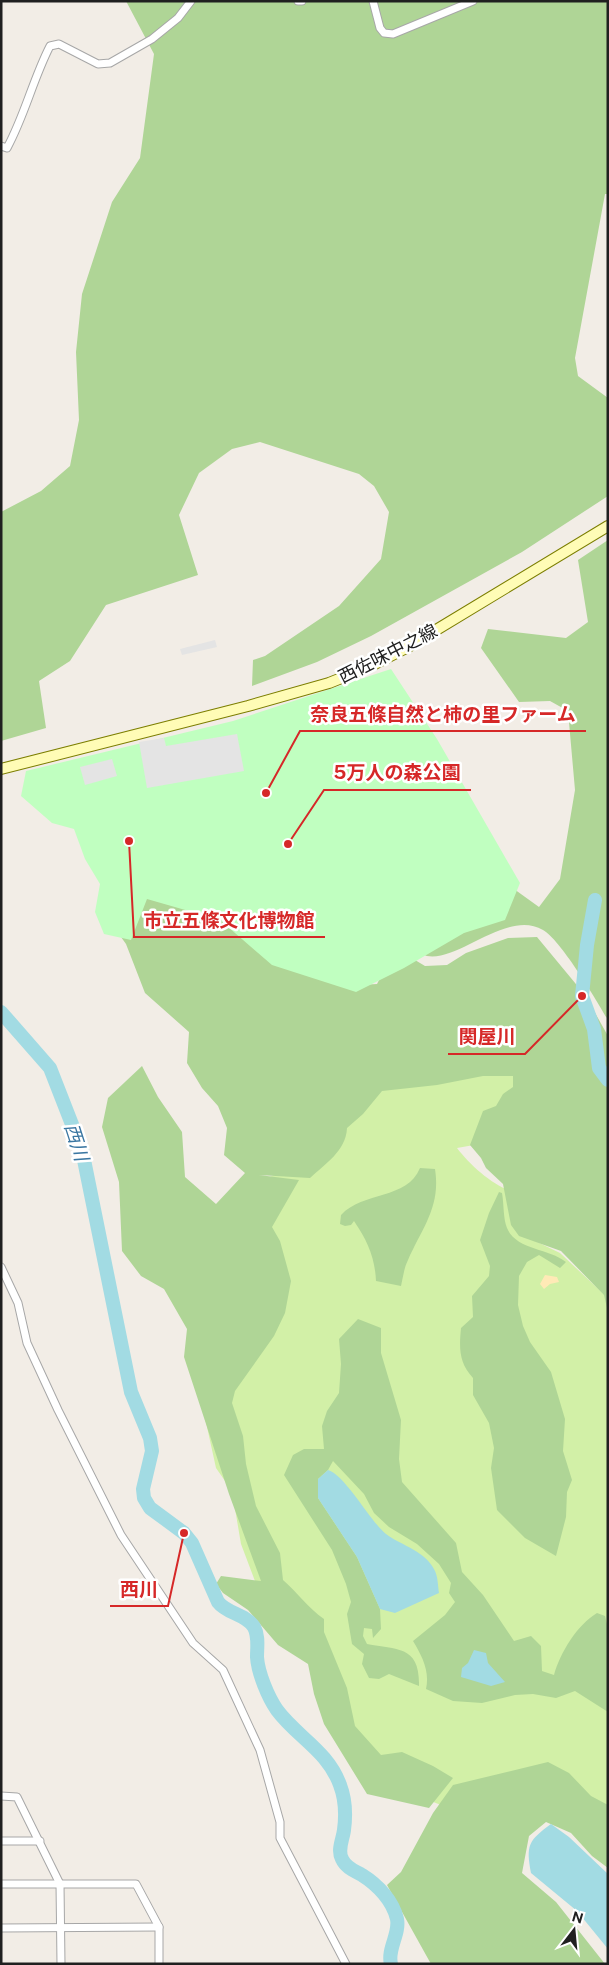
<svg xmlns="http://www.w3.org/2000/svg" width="609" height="1965" viewBox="0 0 609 1965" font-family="'Public Sans','Noto Sans JP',sans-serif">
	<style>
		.grass { fill: #d2f0a7 }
		.forest { fill: #afd596 }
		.sand { fill: #ffeab6 }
		.park { fill: #c0ffc0 }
		.parking { fill: #e4e4e4 }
		.water { fill: #a2dbe3 }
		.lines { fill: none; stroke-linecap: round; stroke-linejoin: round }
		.river { stroke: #a2dbe3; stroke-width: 14 }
		.street-casing { stroke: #a7a7a7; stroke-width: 9 }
		.secondary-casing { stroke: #7c7e00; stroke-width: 12 }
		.street { stroke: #fff; stroke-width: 7 }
		.secondary { stroke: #fffcb6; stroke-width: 10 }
		.labels { text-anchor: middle; stroke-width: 5; stroke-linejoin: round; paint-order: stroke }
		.street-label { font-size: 18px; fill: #202020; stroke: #fff }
		.water-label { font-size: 19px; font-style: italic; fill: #3b77a2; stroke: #fff }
		.leader { fill: none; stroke: #d62828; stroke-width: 2 }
		.callout-dot { fill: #d62828; stroke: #fff; stroke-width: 2 }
		.callout-label { font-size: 19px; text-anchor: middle; font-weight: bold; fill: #d62828; stroke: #fff; stroke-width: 5; stroke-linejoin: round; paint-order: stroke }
	</style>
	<rect width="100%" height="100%" fill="#f2ede6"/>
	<path class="grass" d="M503 1064 527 1082 474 1145 457 1148C470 1165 491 1184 511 1191L527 1237 560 1253 608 1298V1822L446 1807 413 1794 357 1749 310 1639 267 1613 241 1544 232 1491 216 1468 193 1363 250 1185 299 1165 373 1086Z"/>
	<g class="forest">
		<polygon points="126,1 608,1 608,194 605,194 575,358 578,376 608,398 608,496 522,552 371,636 317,662 252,686 253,660 265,656 339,606 381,559 389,512 374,486 359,474 260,442 232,449 199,473 179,515 198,575 106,605 70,661 39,681 46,728 1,741 1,512 41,491 70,466 79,420 76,352 82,294 112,202 140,158 154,54"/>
		<path d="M608 540V1020C597 1001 560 939 543 930 507 909 459 962 427 956 420 954 411 946 405 942L514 889 539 907 560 879 575 790 568 711 550 701 519 702 481 648 488 629 566 638 588 622 578 560Z"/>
		<path d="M145 891 176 895 342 986 377 984 391 957H410L425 966 447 965 466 953 508 938 537 937 585 995 608 1036V1312L604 1295 561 1251 519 1236 511 1225 503 1184 486 1168 481 1158 470 1145 483 1111 496 1106 503 1094 513 1087V1076H483L437 1085 382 1091 363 1114 347 1128C346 1151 325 1164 310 1178L259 1175 299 1180 272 1227 280 1241 291 1281 285 1313 274 1336 235 1391 232 1403 243 1436 246 1464 256 1506 280 1553 283 1580C298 1593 308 1608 324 1619V1632L347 1688 355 1726 381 1755 402 1752 433 1766 453 1778 429 1808 367 1794 324 1724 314 1694 308 1664 278 1645 248 1610 223 1593 216 1584 221 1576 261 1581 229 1494 184 1357 187 1329 164 1289 141 1276 122 1251 119 1182 102 1127 108 1098 142 1066 158 1097 182 1132 185 1177 216 1204 245 1173 224 1155 227 1128 218 1106 202 1088 187 1063 189 1032 145 993 126 944 116 930Z"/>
		<path d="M420 1168 435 1169C441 1207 422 1228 408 1260 404 1268 403 1277 401 1286L376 1281C375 1257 367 1240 354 1221L351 1225 345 1226 340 1224 341 1215C363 1191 407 1200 420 1168Z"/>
		<path d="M499 1192 502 1193C504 1204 503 1219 507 1228 516 1250 549 1248 566 1262L560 1268 539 1255 527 1262 519 1276 518 1305 523 1326 530 1342 551 1372 565 1419 563 1451 572 1480 567 1492 566 1517 556 1556 525 1538 497 1510 491 1468 494 1448 489 1423 473 1395V1378C459 1363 459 1349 461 1328L473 1317 472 1296 489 1276 490 1266 480 1240 489 1213Z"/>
		<path d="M358 1319 381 1328V1353L401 1420 399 1459 402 1482 456 1543 462 1572 483 1595 514 1641 531 1636 541 1646 542 1671 554 1675C560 1653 577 1625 597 1613L605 1616 608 1628V1712L575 1691 556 1698 533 1694 515 1695 482 1703 453 1701 426 1689C430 1671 422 1656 413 1641L445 1615 455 1602 449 1593 451 1583 439 1564 417 1544 389 1527 374 1513 364 1494 333 1461 328 1470 318 1479V1498L357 1557 380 1609 381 1629 373 1638 372 1629 364 1628 363 1636 367 1644C397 1650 420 1645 419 1686L389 1674 379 1679 369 1678 362 1664 364 1654 352 1644 347 1614 351 1602 346 1584 332 1550 284 1475 293 1455 304 1449H324L322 1426 327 1411 339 1393 341 1364 339 1339Z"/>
		<polygon points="548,1762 569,1773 591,1796 608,1805 608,1868 592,1856 571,1833 546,1822 529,1836 522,1873 556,1902 605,1964 431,1964 387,1885 401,1872 433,1813 453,1785"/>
	</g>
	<polygon class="sand" points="545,1275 557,1277 559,1282 550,1284 544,1289 540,1284"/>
	<polygon class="park" points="391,669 437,739 520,883 505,920 464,933 404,968 356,992 272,965 220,920 147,899 131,940 104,934 95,912 100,884 85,859 74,829 52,823 21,796 26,771 233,721"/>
	<g class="parking">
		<polygon points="215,640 217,647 182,655 180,649"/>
		<polygon points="237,734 244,771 147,788 139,742 164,738 166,746"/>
		<polygon points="112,759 117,776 85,785 80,767"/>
	</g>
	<g class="water">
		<path d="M328 1470C346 1476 369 1520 386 1534 402 1546 426 1551 435 1571 438 1577 438 1587 439 1593L395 1613 380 1609 357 1557 318 1498V1479Z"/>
		<polygon points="474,1650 486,1653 488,1663 505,1682 491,1686 461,1677 462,1668 468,1663"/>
		<path d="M551 1824 569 1837 608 1874V1949L577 1911 531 1873C526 1845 528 1841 551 1824Z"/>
	</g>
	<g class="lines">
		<g class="river">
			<polyline points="595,900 587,945 582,996 594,1029 599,1068 608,1080"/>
			<path d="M1 1012 50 1068 82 1150 131 1392 150 1438 152 1451 143 1489 144 1498 150 1508 184 1533 192 1543 218 1602C227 1614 246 1614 254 1627 259 1636 257 1647 257 1657 258 1673 268 1697 277 1710 297 1737 328 1751 340 1785 345 1798 346 1815 344 1830 343 1839 337 1850 342 1859 346 1868 355 1871 362 1875 378 1885 393 1901 397 1919 400 1934 387 1949 391 1964"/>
		</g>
		<g class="street-casing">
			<g id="street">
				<polyline points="298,1 302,1"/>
				<polyline points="373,1 380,28 384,33 393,34 473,1"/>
				<path d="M1 146 7 148C25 115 33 79 50 46L59 44 98 64 110 63 152 39 178 18 191 1"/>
				<polyline points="1,1267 18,1303 27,1343 58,1410 121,1535 193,1643 223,1670 260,1750 280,1822 280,1838 346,1964"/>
				<polyline points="1,1796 17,1797 60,1884 61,1964"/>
				<polyline points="1,1841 40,1841"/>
				<polyline points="1,1884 136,1884 159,1927 159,1964"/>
				<polyline points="1,1928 159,1927"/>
			</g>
		</g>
		<g class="secondary-casing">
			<polyline id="secondary" points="1,769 248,706 329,683 369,667 408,647 608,526"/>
		</g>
		<use href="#street" class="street"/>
		<use href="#secondary" class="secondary"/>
	</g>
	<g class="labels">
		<g class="street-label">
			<text transform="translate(388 654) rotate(-27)" y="6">西佐味中之線</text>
		</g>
		<g class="water-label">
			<text transform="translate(77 1142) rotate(72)" y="7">西川</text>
		</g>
	</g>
	<path class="leader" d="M266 793L300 731H586M288 844L324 790H471M129 841L134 937H325M582 996L525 1054H448M184 1533L168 1606H110"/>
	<g class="callout-dot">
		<circle cx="266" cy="793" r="5"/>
		<circle cx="288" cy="844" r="5"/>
		<circle cx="129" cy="841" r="5"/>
		<circle cx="582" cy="996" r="5"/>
		<circle cx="184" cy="1533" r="5"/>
	</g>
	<g class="callout-label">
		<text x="443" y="721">奈良五條自然と柿の里ファーム</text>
		<text x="397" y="779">5万人の森公園</text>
		<text x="229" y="927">市立五條文化博物館</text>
		<text x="487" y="1043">関屋川</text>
		<text x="139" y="1596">西川</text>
	</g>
	<rect width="609" height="1965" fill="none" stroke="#202020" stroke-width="5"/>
	<g transform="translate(574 1930) rotate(16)" stroke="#ffffff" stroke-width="4" paint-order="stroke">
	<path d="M0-4L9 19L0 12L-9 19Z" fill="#202020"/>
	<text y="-8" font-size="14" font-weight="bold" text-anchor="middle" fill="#202020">N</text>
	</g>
</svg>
